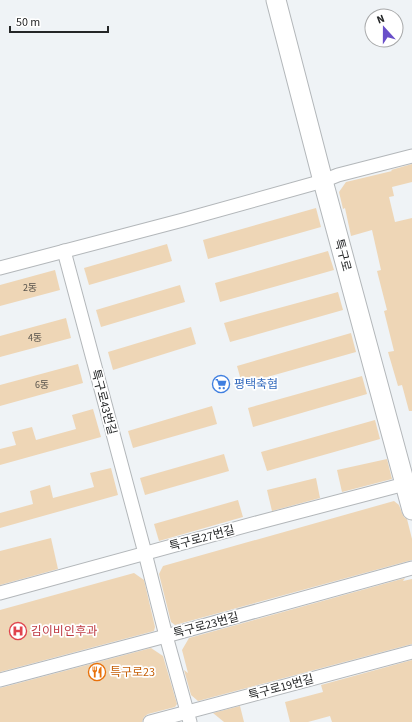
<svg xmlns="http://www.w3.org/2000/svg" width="412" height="722" viewBox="0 0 412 722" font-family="'Source Sans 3','Noto Sans KR',sans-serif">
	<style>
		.building { fill: #eed6b6 }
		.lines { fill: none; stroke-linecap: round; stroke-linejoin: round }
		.street-casing { stroke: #b3b7ba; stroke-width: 15 }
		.secondary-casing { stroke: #b3b7ba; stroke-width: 21 }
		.street { stroke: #fff; stroke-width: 13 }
		.secondary { stroke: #fff; stroke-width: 19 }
		.labels { text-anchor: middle; stroke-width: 3.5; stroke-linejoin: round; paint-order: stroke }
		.number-label { font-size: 10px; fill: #56524b }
		.street-label { font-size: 12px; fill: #242627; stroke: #fff }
		.shop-label { font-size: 12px; fill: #366cbe; stroke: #fff; text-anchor: start }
		.health-label { font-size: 12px; fill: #be3a42; stroke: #fff; text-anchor: start }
		.food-label { font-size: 12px; fill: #c56008; stroke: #fff; text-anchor: start }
	</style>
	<rect width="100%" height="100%" fill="#eff3f6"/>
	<g class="building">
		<polygon points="412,164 412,182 392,187 394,196 389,197 395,222 412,218 412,411 409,411 402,385 398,386 388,352 394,351 384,311 387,310 377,271 381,270 372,230 351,236 345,208 343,209 339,192 346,182 392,171 391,170"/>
		<polygon points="316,208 321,227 208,259 203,240"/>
		<polygon points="167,244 172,261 89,285 84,268"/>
		<polygon points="328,251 334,270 220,302 215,283"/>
		<polygon points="55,270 60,290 0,306 0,285"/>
		<polygon points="180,285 185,302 101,327 96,310"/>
		<polygon points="338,292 343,310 230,342 224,323"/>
		<polygon points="66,318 71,338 0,357 0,336"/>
		<polygon points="191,327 196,344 113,370 108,352"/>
		<polygon points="351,333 356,352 242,384 237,366"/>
		<polygon points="78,364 83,383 0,406 0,385"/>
		<polygon points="362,376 367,394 253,427 248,408"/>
		<polygon points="212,406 217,424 133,448 128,431"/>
		<polygon points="93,409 101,437 0,465 0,449 16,445 12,432 32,427 36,440 76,429 72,415"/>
		<polygon points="375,420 380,439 267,471 261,452"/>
		<polygon points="224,454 229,471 145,495 140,478"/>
		<polygon points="387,459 392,479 342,492 337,470"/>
		<polygon points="111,468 118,495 0,528 0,513 33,504 30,491 50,485 53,498 94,487 90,473"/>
		<polygon points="316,478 320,498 272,511 267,490"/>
		<polygon points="238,500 243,517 159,541 154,524"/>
		<polygon points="394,501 399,505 402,513 404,517 407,519 412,539 412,560 175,625 171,622 159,574 163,566"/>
		<polygon points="51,538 58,569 0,585 0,551"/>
		<polygon points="134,573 144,580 155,627 154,631 0,672 0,610"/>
		<polygon points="405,578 403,581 412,579 412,644 198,701 191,695 184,670 188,673 182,650 189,638"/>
		<polygon points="151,648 163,656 177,704 175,707 148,714 144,717 142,722 0,722 0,688"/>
		<polygon points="412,660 412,722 332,722 330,716 308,722 290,722 285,702 323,692 321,685"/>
		<polygon points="240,706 244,722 224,722 213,713"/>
	</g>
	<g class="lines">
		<g class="street-casing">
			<g id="street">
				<polyline points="64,251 145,553 166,636 190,722"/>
				<polyline points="0,268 183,220 323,181 338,175 412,156"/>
				<polyline points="0,593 260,522 405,484"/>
				<polyline points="0,680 166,636 412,568"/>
				<polyline points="150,722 412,652"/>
			</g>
		</g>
		<g class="secondary-casing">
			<polyline id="secondary" points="276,0 323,181 412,510"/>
		</g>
		<use href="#street" class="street"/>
		<use href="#secondary" class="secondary"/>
	</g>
	<defs>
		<g id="supermarket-ring" transform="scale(0.9)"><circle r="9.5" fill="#fff" stroke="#3f7fe0" stroke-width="1.5"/><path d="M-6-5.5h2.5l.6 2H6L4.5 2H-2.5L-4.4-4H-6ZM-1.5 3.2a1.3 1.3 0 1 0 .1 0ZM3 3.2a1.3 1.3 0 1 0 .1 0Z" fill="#3f7fe0"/></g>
		<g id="hospital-ring" transform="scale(0.9)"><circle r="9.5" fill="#fff" stroke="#e0444e" stroke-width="1.5"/><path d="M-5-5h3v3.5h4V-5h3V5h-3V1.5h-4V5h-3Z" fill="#e0444e"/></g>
		<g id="restaurant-ring" transform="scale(0.9)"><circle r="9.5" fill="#fff" stroke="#e8710a" stroke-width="1.5"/><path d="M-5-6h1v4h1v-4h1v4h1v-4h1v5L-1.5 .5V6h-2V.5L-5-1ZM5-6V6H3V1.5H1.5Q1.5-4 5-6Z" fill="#e8710a"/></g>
	</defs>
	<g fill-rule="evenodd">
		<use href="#supermarket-ring" x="221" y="384"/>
		<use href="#hospital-ring" x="18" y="631"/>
		<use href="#restaurant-ring" x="97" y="672"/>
	</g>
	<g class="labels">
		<g class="number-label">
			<text x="30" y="291">2동</text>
			<text x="35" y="341">4동</text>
			<text x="42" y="388">6동</text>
		</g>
		<g class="street-label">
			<text transform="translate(343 255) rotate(75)" y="4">특구로</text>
			<text transform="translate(104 402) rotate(75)" y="4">특구로43번길</text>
			<text transform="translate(202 538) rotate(-15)" y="4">특구로27번길</text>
			<text transform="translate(206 625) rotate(-15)" y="4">특구로23번길</text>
			<text transform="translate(281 687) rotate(-15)" y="4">특구로19번길</text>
		</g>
		<g class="shop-label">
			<text x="234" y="388">평택축협</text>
		</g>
		<g class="health-label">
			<text x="31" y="635">김이비인후과</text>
		</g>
		<g class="food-label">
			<text x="110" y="676">특구로23</text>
		</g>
	</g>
	<g transform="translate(384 28) rotate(339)"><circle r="19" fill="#ffffff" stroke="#a7a8a9"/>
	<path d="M0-3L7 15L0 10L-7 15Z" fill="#694fc9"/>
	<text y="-6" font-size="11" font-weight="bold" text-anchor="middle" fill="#242627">N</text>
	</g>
	<path d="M10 26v6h98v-6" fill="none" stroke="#242627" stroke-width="2"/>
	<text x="16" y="26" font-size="12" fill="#242627" stroke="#ffffff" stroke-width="3" paint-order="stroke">50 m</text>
</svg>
